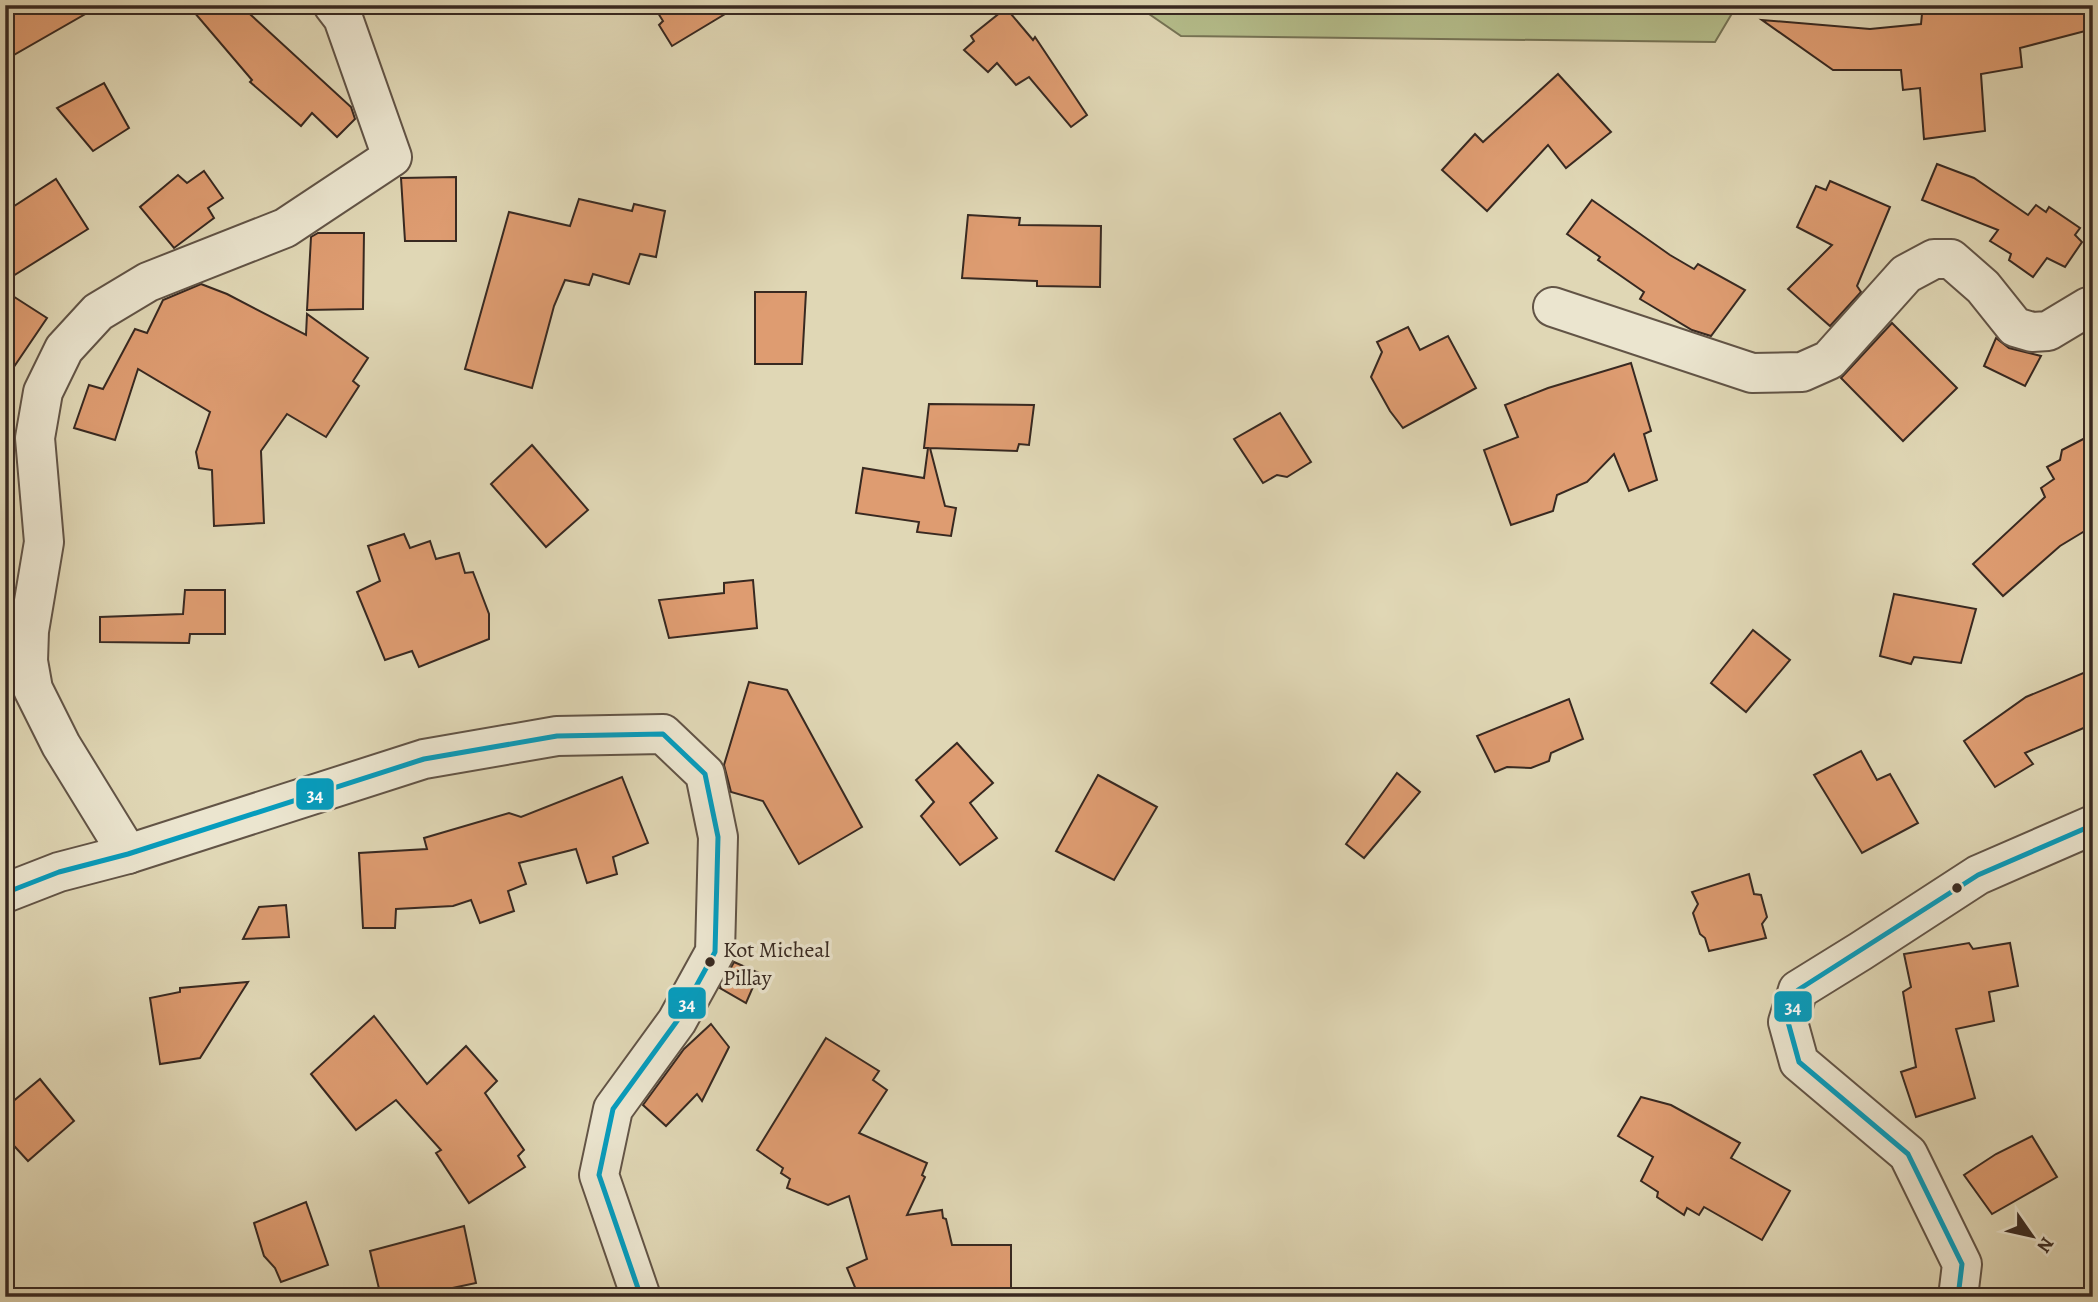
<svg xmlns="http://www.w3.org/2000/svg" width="2098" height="1302" viewBox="0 0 2098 1302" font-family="Alegreya,serif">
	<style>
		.green { fill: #b5be8c; stroke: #767456; stroke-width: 2 }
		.building { fill: #de9c71; stroke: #382921; stroke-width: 2 }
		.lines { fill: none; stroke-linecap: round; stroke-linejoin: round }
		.minor-casing { stroke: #625446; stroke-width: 42 }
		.minor { stroke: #ebe5cf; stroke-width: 38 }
		.bus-1-casing { stroke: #ebe5cf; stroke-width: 10 }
		.bus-1 { stroke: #069cbd; stroke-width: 5 }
		.bus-dot { fill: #382921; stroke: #ebe5cf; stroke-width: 2.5 }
		.labels { text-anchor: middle; stroke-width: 7; stroke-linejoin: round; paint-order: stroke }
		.bus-label { font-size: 22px; fill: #382921; stroke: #ebe5cf; text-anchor: start }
		.line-badge { stroke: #ebe5cf; stroke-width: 2.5 }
		.badge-label { font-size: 19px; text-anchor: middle; font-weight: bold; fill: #fff }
	</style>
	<rect width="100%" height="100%" fill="#e0d7b5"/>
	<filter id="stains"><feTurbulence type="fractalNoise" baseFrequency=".00286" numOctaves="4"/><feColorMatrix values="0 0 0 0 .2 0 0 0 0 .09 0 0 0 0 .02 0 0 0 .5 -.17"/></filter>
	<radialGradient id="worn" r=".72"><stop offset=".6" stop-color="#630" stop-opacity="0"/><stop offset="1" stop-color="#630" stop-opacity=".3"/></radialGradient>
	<polygon class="green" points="1136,5 1737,5 1715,42 1181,36"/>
	<g class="building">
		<polygon points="5,5 101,5 5,60"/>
		<polygon points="188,5 240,5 351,107 355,119 337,137 312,113 301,126 250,82 252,80"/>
		<polygon points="653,5 740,5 672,46 659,25 663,21"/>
		<polygon points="1990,5 2093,5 2093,29 2020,48 2022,67 1981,74 1985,131 1924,139 1920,88 1903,90 1901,70 1833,70 1762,20 1870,29 1921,24 1922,14 1990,11"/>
		<polygon points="1006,8 1033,40 1035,37 1087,115 1071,127 1029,77 1016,85 997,63 988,72 964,50 974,41 971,36"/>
		<polygon points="1558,74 1611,132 1566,168 1548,145 1487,211 1442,170 1475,134 1483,142"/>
		<polygon points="104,83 129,128 93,151 57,108"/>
		<polygon points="1937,164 1974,178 2028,215 2036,205 2046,212 2049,207 2080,228 2075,235 2082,242 2065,267 2047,258 2033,277 2009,260 2011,254 1990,241 1998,230 1922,200"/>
		<polygon points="204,171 223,198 208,208 214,218 174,248 140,207 178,175 187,183"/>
		<polygon points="456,177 456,241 405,241 401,178"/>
		<polygon points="56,179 88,229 5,281 5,212"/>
		<polygon points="1830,181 1890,207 1857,286 1861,292 1830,326 1788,289 1832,245 1797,227 1816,186 1826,190"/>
		<polygon points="579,199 632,211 634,204 665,211 656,257 640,254 629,284 593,274 589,285 565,280 554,306 532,388 465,369 509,212 570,226"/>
		<polygon points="1592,200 1670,255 1694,269 1698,264 1745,290 1711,336 1692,330 1640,299 1644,292 1598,260 1600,257 1567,234"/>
		<polygon points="968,215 1020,218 1019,225 1101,226 1100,287 1037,286 1037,281 962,278"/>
		<polygon points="318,233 364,233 363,309 307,310 311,237"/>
		<polygon points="201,284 227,294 306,335 307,314 368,358 353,381 359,386 326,437 287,414 261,451 264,523 214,526 212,470 199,468 196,452 210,412 138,369 115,440 74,428 89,385 103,389 135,329 147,333 163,300"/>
		<polygon points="5,291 47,318 5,380"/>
		<polygon points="755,292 806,292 802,364 755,364"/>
		<polygon points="1892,323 1957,388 1903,441 1841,378"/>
		<polygon points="1408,327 1420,350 1448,336 1476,388 1403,428 1390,411 1371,377 1382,352 1377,342"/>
		<polygon points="1996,338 2009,348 2041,356 2025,386 1984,366"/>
		<polygon points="1631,363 1651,431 1644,434 1657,480 1629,491 1614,454 1587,482 1557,495 1553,511 1511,525 1484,450 1518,437 1505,405 1548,388"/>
		<polygon points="929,404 1034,405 1029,445 1019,444 1017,451 930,448 945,506 956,508 951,536 917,532 919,522 856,513 863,468 924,478 928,448 924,448"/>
		<polygon points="1280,413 1311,462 1287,477 1277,475 1263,483 1234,439"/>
		<polygon points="2093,434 2093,526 2060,546 2003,596 1973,564 2045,497 2041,488 2054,479 2047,467 2060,460 2062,450"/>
		<polygon points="532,445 588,510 546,547 491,484"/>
		<polygon points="404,534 410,548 430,541 436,559 459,553 465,573 473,572 489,614 489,639 419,667 412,651 385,660 357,592 380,581 368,546"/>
		<polygon points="753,580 757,628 669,638 659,600 724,593 724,583"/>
		<polygon points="185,590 225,590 225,634 190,634 189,643 100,642 100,617 183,614"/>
		<polygon points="1894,594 1976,609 1961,663 1914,657 1911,664 1880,656"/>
		<polygon points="1753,630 1790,660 1746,712 1711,683"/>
		<polygon points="2093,669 2093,724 2025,753 2033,764 1995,787 1964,741 2026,697"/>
		<polygon points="749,682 787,690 862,827 799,864 763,801 731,792 724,765"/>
		<polygon points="1569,699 1583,739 1551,753 1549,761 1531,768 1507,767 1495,772 1477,736"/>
		<polygon points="957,743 993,783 970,803 997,838 960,865 921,816 934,802 916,780"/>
		<polygon points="1861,751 1877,780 1890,774 1918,823 1862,853 1814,775"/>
		<polygon points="1397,773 1420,792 1364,858 1346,844"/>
		<polygon points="1098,775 1157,807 1114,880 1056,851"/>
		<polygon points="622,777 648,843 613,857 617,874 587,883 576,849 519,863 526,884 508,891 514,911 480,923 471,900 453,906 396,909 395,928 363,928 359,853 427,849 424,838 509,813 521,817"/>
		<polygon points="1749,874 1754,894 1761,895 1767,917 1762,924 1766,938 1709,951 1705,938 1700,934 1693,913 1698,904 1692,892"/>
		<polygon points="286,905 289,937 243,939 259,907"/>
		<polygon points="1969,943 1973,949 2010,943 2018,986 1989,992 1994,1021 1956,1029 1975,1098 1916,1117 1901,1072 1916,1067 1903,992 1911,987 1904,954"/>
		<polygon points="734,962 759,973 746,1003 720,988"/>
		<polygon points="248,982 200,1058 160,1064 150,998 180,992 180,988"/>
		<polygon points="374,1016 427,1084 466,1046 497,1081 485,1093 524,1150 518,1156 525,1167 469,1203 436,1153 441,1150 396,1100 356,1130 311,1074"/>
		<polygon points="711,1024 729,1047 702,1101 697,1094 666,1126 643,1105 684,1049"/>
		<polygon points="826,1038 879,1071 873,1080 887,1090 859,1133 927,1163 922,1175 925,1177 907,1215 942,1210 943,1218 946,1219 952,1245 1011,1245 1011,1297 859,1297 847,1268 867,1259 849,1196 828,1205 787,1188 790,1179 781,1173 783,1168 757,1150"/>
		<polygon points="40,1079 74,1121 28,1161 5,1136 5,1108"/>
		<polygon points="1641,1097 1671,1105 1740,1143 1731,1158 1790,1191 1762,1240 1704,1207 1699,1215 1687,1208 1684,1215 1657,1197 1658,1192 1641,1181 1653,1157 1618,1136"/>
		<polygon points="2032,1136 2057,1177 1992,1214 1964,1175 1996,1154"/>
		<polygon points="306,1202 328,1265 281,1282 275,1268 264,1256 254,1223"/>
		<polygon points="464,1226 476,1283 410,1297 381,1297 370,1251"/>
	</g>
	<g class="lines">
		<g class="minor-casing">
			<g id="minor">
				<polyline points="1553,307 1752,373 1802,372 1829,360 1906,274 1934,259 1951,259 1983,287 2015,327 2032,332 2048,331 2088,307 2093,306"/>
				<polyline points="128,854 61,745 33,689 28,661 29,631 44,542 35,438 43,392 64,349 98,312 148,282 285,228 392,157 343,18 333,5"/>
				<polyline points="5,893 59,872 128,854 424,759 557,736 663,734 705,774 718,837 715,952 677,1021 613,1109 599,1175 641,1297"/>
				<polyline points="1958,1297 1962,1264 1908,1154 1799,1062 1788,1022 1798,990 1861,951 1978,875 2093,825"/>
			</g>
		</g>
		<use href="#minor" class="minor"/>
		<g class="bus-1-casing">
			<g id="bus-1">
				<polyline points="5,893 59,872 128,854 424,759 557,736 663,734 705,774 718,837 715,952 677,1021 613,1109 599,1175 641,1297"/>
				<polyline points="1958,1297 1962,1264 1908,1154 1799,1062 1788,1022 1798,990 1978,875 2093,825"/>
			</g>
		</g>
		<use href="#bus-1" class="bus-1"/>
	</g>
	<g class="bus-dot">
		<circle cx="1957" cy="888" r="6"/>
		<circle cx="710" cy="962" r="6"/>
	</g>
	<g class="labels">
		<g class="bus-label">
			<text x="723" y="957">Kot Micheal<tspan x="723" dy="28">Pillay</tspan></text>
		</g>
	</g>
	<g class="line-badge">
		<rect x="295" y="777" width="40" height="34" rx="7" fill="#069cbd"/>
		<rect x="667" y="986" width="40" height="34" rx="7" fill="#069cbd"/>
		<rect x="1773" y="990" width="40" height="33" rx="7" fill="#069cbd"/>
	</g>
	<g class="badge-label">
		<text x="315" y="801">34</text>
		<text x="687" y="1010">34</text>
		<text x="1793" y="1013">34</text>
	</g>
	<rect width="2098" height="1302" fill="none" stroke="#e0d7b5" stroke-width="28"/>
	<rect x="7" y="7" width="2084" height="1288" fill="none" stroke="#382921" stroke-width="3.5"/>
	<rect x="14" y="14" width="2070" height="1274" fill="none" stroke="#382921" stroke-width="2"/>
	<g transform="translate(2032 1236) rotate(124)" stroke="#ebe5cf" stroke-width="5" paint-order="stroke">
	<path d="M0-5L12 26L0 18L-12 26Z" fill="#382921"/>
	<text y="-10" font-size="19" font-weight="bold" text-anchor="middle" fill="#382921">N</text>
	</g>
	<rect width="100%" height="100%" filter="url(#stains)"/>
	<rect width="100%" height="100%" fill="url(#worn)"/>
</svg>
